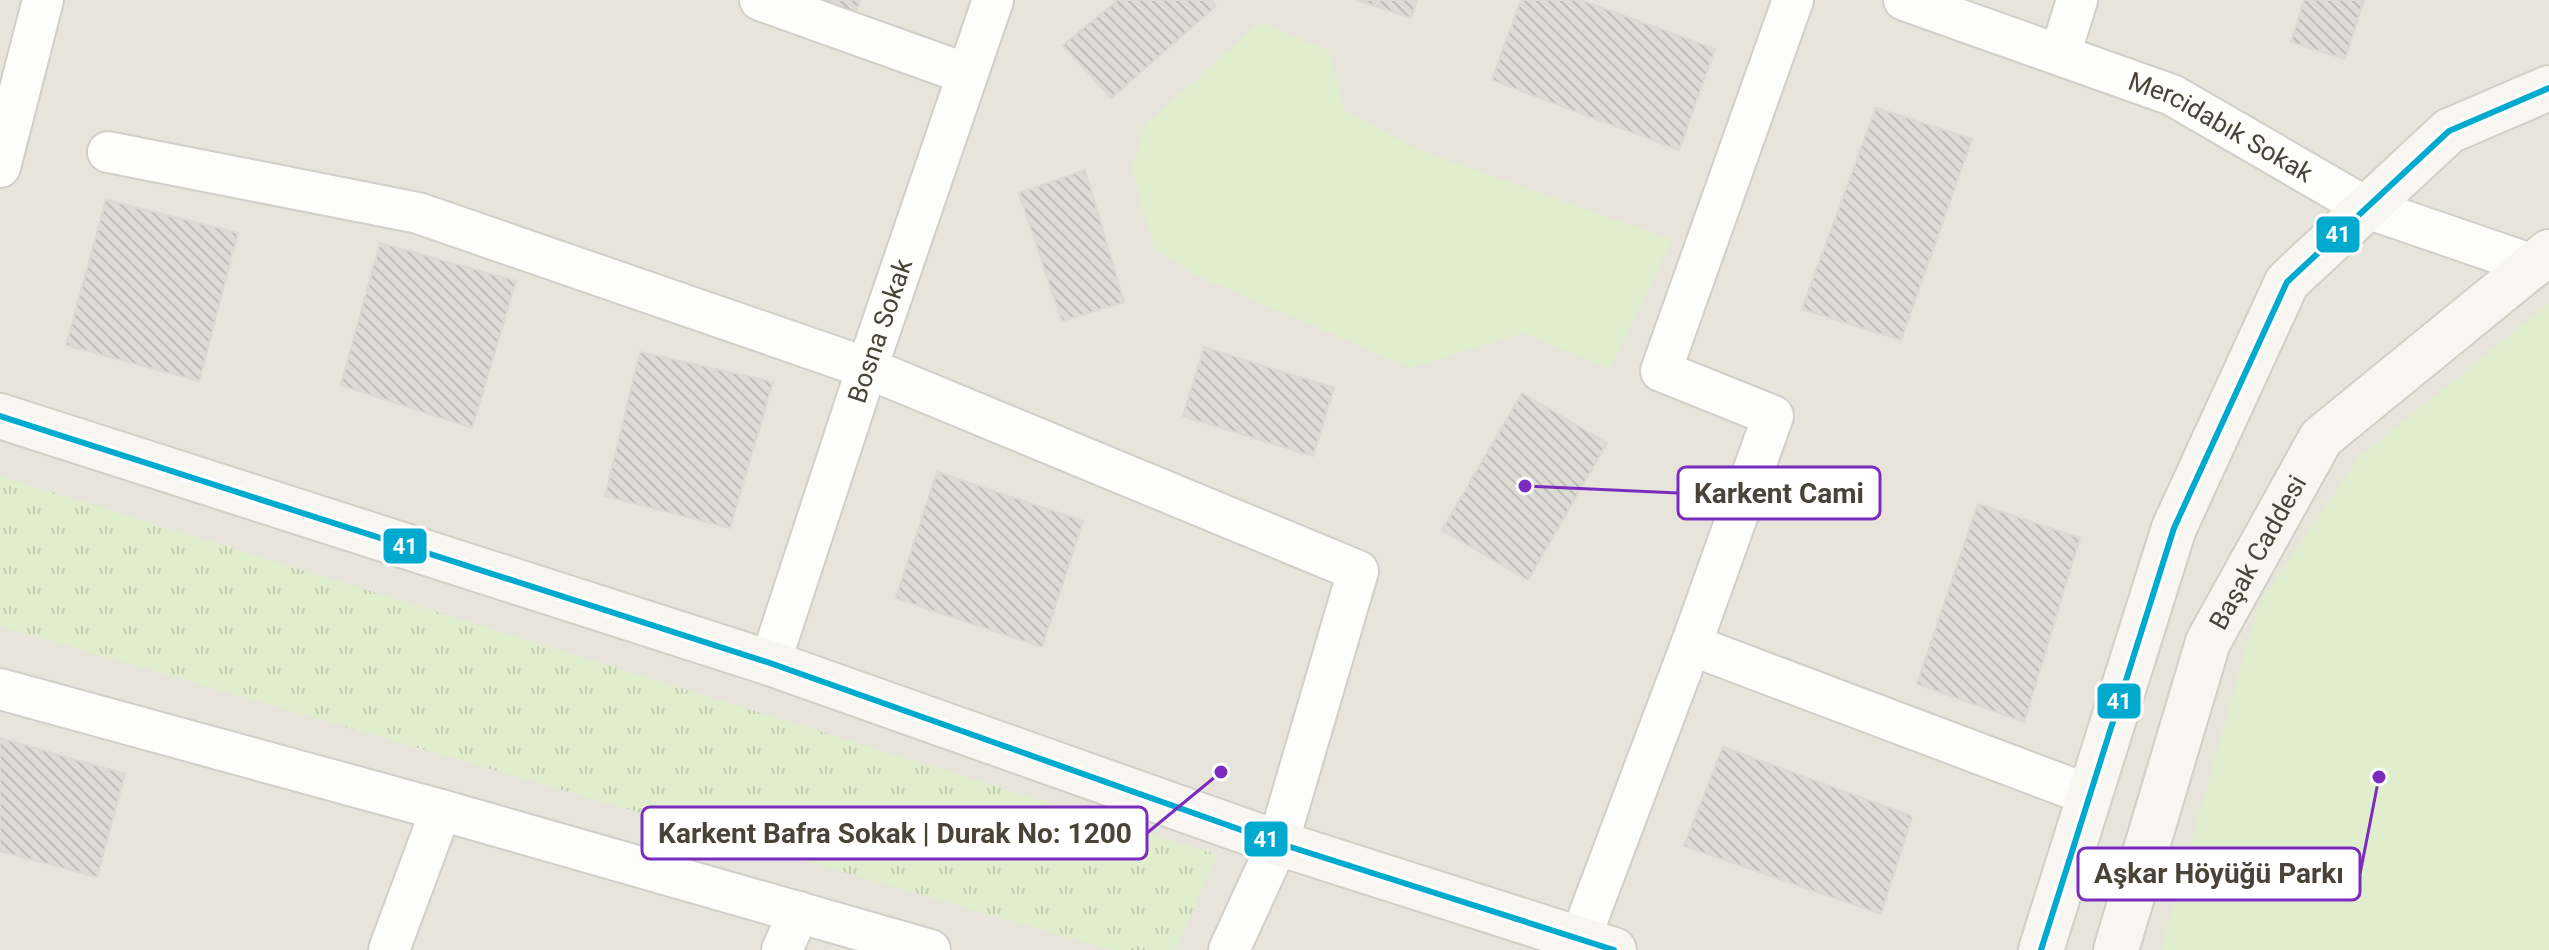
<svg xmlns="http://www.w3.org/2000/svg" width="2549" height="950" viewBox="0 0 2549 950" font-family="Roboto,sans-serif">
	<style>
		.residential { fill: #e7e4db }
		.grass { fill: url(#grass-tufts) }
		.park { fill: #e0eece }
		.building { fill: url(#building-back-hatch); stroke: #dcd9d3; stroke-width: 2 }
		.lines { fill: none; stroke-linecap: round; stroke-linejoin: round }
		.street-casing { stroke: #d1cfcb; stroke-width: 44 }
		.secondary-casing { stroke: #d2cfc5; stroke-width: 48 }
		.street { stroke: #fdfdfc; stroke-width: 40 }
		.secondary { stroke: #f7f6f1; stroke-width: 44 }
		.bus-1-casing { stroke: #fff; stroke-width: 12 }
		.bus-1 { stroke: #00a9ce; stroke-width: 6 }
		.labels { text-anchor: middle; stroke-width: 8; stroke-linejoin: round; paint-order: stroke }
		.street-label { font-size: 26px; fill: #4a4438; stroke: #fff }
		.leader { fill: none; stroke: #7b2cbf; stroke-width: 3 }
		.callout-dot { fill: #7b2cbf; stroke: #fff; stroke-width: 3 }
		.callout { fill: #fff; stroke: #7b2cbf; stroke-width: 3 }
		.callout-label { font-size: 28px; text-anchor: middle; font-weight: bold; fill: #4a4438 }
		.line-badge { stroke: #fff; stroke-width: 3 }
		.badge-label { font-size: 22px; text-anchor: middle; font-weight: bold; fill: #fff }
	</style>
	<defs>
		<pattern id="grass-tufts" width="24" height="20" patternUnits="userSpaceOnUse" patternTransform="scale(2)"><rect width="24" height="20" fill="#e0eece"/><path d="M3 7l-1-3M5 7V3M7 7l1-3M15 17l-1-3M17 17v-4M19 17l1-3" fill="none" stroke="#c2cdb2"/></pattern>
		<pattern id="building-back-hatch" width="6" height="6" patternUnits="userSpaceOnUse" patternTransform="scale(2)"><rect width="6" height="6" fill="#dddbd6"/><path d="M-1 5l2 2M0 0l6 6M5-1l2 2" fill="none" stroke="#bfbdb8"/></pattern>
	</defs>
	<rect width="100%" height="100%" fill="#f3f2ee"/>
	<rect class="residential" x="0" y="0" width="2549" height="950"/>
	<polygon class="grass" points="0,476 1217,855 1175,950 1111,950 0,626"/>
	<g class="park">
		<polygon points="1260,22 1329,51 1344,110 1416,149 1672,240 1610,369 1522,333 1411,368 1195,275 1154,248 1132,169 1145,125"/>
		<polygon points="2549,303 2549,950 2161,950 2258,605 2358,458"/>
	</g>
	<g class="building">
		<polygon points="814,0 860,0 855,15"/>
		<polygon points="1118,0 1211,0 1216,6 1111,98 1063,45"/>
		<polygon points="1357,0 1417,0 1411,18"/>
		<polygon points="1521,0 1581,0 1715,49 1679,150 1492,80"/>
		<polygon points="2304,0 2364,0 2345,59 2291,42"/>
		<polygon points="1876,108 1972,139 1901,340 1802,309"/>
		<polygon points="1085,170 1124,302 1062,321 1019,193"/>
		<polygon points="106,200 238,233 199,381 66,345"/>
		<polygon points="380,243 516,281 472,428 341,385"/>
		<polygon points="1204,347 1334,388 1313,456 1183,416"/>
		<polygon points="640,352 773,382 730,528 605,496"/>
		<polygon points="1522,393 1607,443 1528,580 1442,530"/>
		<polygon points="937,472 1083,521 1042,647 896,598"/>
		<polygon points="1978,504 2080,538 2024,722 1917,684"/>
		<polygon points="0,738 125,774 97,877 0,851"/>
		<polygon points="1723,747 1912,816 1881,914 1684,846"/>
	</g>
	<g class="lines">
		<g class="street-casing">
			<g id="street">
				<polyline points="760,0 967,74"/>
				<path id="s1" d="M1904 0 2172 95 2367 208 2533 265"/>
				<polyline points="2060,55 2077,0"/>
				<polyline points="108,152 418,213 867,368 1358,571 1278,843 1229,950"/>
				<polyline points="0,167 43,0"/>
				<polyline points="1691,645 2089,795"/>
				<path id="s2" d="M770 663 867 368 993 0"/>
				<polyline points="0,689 441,810 930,950"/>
				<polyline points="1580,939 1691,645 1773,416 1661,371 1793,0"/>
				<polyline points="389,950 441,810"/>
				<polyline points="782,950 799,912"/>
			</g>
		</g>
		<g class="secondary-casing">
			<g id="secondary">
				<polyline points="0,416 770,663 1278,843 1614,950"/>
				<polyline points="2041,950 2174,528 2287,282 2449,131 2549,88"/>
				<path id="s3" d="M2116 950 2208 642 2321 438 2549 252"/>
			</g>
		</g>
		<use href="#street" class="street"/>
		<use href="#secondary" class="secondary"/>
		<g class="bus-1-casing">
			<g id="bus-1">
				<polyline points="0,416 770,663 1278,843 1614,950"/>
				<polyline points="2041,950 2174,528 2287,282 2449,131 2549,88"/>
			</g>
		</g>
		<use href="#bus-1" class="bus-1"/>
	</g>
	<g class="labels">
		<g class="street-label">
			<text dy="9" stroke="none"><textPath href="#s1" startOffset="342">Mercidabık Sokak</textPath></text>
			<text dy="9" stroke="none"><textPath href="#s2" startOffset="350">Bosna Sokak</textPath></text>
			<text dy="9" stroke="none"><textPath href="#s3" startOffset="424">Başak Caddesi</textPath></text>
		</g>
	</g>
	<path class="leader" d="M1525 486L1678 493M1221 772L1147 833M2379 777L2360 874"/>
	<g class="callout-dot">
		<circle cx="1525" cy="486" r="8"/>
		<circle cx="1221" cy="772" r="8"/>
		<circle cx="2379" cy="777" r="8"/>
	</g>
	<g class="callout">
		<rect x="1678" y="467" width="202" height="52" rx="8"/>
		<rect x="642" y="807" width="505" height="52" rx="8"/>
		<rect x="2078" y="848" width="282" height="52" rx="8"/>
	</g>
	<g class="callout-label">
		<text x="1779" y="503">Karkent Cami</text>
		<text x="895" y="843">Karkent Bafra Sokak | Durak No: 1200</text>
		<text x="2219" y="883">Aşkar Höyüğü Parkı</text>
	</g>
	<g class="line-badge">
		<rect x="2315" y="215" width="46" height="39" rx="8" fill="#00a9ce"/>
		<rect x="382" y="527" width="46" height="38" rx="8" fill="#00a9ce"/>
		<rect x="2096" y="682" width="46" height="38" rx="8" fill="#00a9ce"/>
		<rect x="1243" y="820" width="46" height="38" rx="8" fill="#00a9ce"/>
	</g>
	<g class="badge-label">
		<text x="2338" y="242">41</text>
		<text x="405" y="554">41</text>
		<text x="2119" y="709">41</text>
		<text x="1266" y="847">41</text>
	</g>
</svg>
